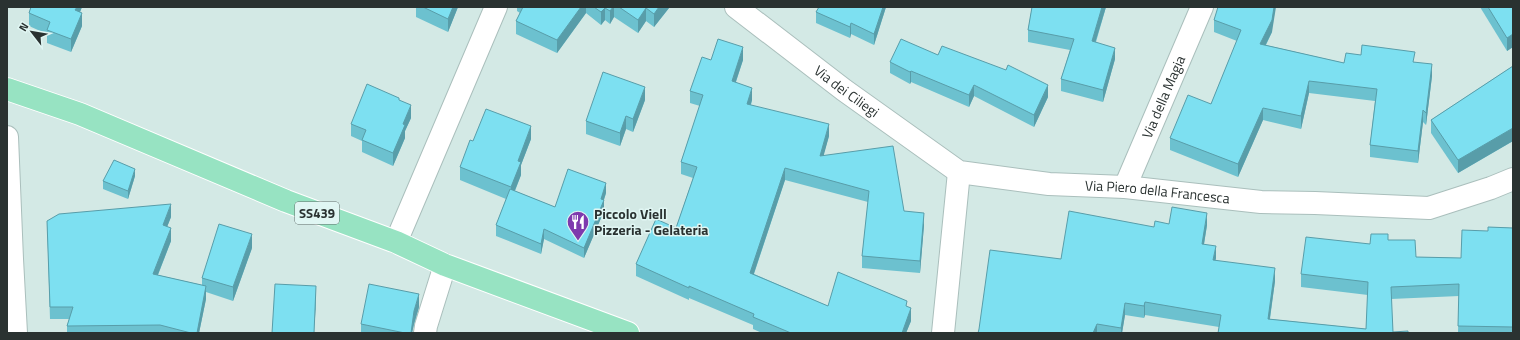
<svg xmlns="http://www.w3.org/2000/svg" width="1520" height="340" viewBox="0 0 1520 340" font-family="'Titillium Web',sans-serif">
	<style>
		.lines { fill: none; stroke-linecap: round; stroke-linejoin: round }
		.minor-casing { stroke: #aabfbc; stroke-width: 24 }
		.major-casing { stroke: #fff; stroke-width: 24 }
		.minor { stroke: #fff; stroke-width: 22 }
		.major { stroke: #97e3c2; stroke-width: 22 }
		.wall { fill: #6cc1cf }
		.shaded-wall { fill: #589da9 }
		.building { fill: #7de0f1; stroke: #589da9 }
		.labels { text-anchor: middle; stroke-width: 3; stroke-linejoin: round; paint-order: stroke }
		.shield { fill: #e0f6f3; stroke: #616d6b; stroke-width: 1 }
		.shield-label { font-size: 13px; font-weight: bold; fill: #2a3231 }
		.street-label { font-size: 14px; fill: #2a3231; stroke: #e0f6f3 }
		.poi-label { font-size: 14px; font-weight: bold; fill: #2a3231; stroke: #e0f6f3; text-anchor: start }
	</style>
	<rect width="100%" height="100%" fill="#d3e9e5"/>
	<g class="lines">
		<g class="minor-casing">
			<g id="minor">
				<path id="s1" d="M736 7 844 90 959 172 1049 184 1125 187 1261 202 1315 203 1429 208 1491 188 1513 179"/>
				<polyline points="7,137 12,259 16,333"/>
				<path id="s2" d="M1125 187 1202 7"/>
				<polyline points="396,242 496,7"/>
				<polyline points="425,333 426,326 445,265"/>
				<polyline points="943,333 959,172"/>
			</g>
		</g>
		<g class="major-casing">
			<polyline id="major" points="7,89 80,114 286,201 396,242 445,265 628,333"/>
		</g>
		<use href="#minor" class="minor"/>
		<use href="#major" class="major"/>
	</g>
	<g class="wall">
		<polygon points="31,7 82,7 80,12 82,26 71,52 47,43 47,34 29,26 29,13"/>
		<polygon points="416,7 458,7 448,32 416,17"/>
		<polygon points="517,7 669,7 669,8 654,27 646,21 638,33 614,17 610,24 605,20 601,25 586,13 557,53 516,34 516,21 520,13 517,11"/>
		<polygon points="819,7 886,7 874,45 851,34 850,38 816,23 816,12"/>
		<polygon points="1032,7 1106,7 1096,42 1115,59 1103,102 1061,91 1061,79 1070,50 1028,42 1028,30"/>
		<polygon points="1480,7 1513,7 1513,47 1507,51"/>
		<polygon points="1214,20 1272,32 1266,45 1344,63 1415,62 1432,76 1426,125 1423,122 1418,163 1370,157 1370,145 1375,101 1309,93 1301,129 1263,120 1238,177 1170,150 1170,138 1211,104 1237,41 1214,32"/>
		<polygon points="711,60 743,60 736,82 752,100 751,105 829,136 823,156 924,225 920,273 862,268 862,256 868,202 785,180 754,274 828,306 907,307 911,321 906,333 762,333 753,329 753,325 689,298 689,300 636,276 636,264 676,228 693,178 681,174 681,162 700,106 690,103 690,91"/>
		<polygon points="890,62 1048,97 1034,127 974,96 969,107 911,82 910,84 890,73"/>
		<polygon points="1513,66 1513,141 1458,173 1431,133 1431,120"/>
		<polygon points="399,100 411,118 405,131 405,138 393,166 362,152 362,141 351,136 351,124"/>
		<polygon points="645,100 633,132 626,129 620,146 586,134 586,121"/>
		<polygon points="531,139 521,165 521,175 515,191 555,207 606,193 604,200 604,211 584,258 544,239 541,254 496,236 496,225 506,199 460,180 460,167 473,141"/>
		<polygon points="135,176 128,199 103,189 103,181"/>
		<polygon points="171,217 167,227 171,241 158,275 202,285 202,278 252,248 233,301 206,292 206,299 199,333 67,333 67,326 69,319 50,319 47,221"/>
		<polygon points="1169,224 1207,225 1204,244 1216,258 1215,260 1275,281 1270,319 1366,329 1368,295 1301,287 1301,274 1370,244 1388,240 1416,257 1461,258 1488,231 1488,227 1513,228 1513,333 1458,333 1459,296 1391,299 1393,332 1408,333 1219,327 1145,315 1144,318 1125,315 1122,333 978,333 1061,259 1154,227"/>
		<polygon points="419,307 414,324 412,333 361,333 361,324"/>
	</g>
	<g class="shaded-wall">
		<polygon points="77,7 82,7 75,24 75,10"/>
		<polygon points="453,7 458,7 448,32 448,19"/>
		<polygon points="581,7 586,7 586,13 557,53 557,40"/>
		<polygon points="613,7 614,7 614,17 610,24 610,11"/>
		<polygon points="659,7 669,7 669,8 654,27 654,14"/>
		<polygon points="883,7 886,7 874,45 874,34"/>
		<polygon points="1102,7 1106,7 1092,53 1092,41"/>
		<polygon points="1274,7 1276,7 1272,32 1260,56 1260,44"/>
		<polygon points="605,8 605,20 601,25 601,12"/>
		<polygon points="646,8 646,21 638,33 638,20"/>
		<polygon points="82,13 82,26 71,52 71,39"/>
		<polygon points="851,23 851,34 850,38 850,27"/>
		<polygon points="1513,34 1513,47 1507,51 1507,38"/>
		<polygon points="743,47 743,60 732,93 732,81"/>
		<polygon points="1115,48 1115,59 1103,102 1103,90"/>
		<polygon points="1432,64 1432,76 1426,125 1426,113"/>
		<polygon points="911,71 911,82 910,84 910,72"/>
		<polygon points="1309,81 1309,93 1301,129 1301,116"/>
		<polygon points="974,85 974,96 969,107 969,95"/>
		<polygon points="1048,85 1048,97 1034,127 1034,115"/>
		<polygon points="645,87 645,100 633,132 633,119"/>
		<polygon points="752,88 752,100 747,116 747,104"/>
		<polygon points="411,105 411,118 405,131 405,138 393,166 393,153 403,124"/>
		<polygon points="1263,108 1263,120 1238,177 1238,164"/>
		<polygon points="1423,110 1423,122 1418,163 1418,151"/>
		<polygon points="626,116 626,129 620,146 620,133"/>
		<polygon points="829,124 829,136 820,169 820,156"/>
		<polygon points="531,126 531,139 521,165 521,175 511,200 511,187 518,161"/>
		<polygon points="1513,128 1513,141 1458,173 1458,160"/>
		<polygon points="785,168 785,180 750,285 750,273"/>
		<polygon points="135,169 135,176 128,199 128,191"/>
		<polygon points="606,183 606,193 603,202 604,200 604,211 584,258 584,248"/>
		<polygon points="171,204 171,217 163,237 163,225"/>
		<polygon points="924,213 924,225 920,273 920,261"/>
		<polygon points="1207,213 1207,225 1202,256 1202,244"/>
		<polygon points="171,228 171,241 153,287 153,274"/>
		<polygon points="544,229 544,239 541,254 541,244"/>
		<polygon points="252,234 252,248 233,301 233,287"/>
		<polygon points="1216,246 1216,258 1213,272 1213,260"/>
		<polygon points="1275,268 1275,281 1268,331 1268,319"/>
		<polygon points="206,286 206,299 199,333 197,333"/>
		<polygon points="316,286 316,303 314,333"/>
		<polygon points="419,294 419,307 414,324 412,333 411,333 414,311"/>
		<polygon points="1145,302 1145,315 1144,318 1144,306"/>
		<polygon points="1125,303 1125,315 1122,333 1121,333 1121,328"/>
		<polygon points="911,308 911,321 906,333 902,333"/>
		<polygon points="1097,324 1097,333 1093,333"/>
	</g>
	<g class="building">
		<polygon points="31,7 77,7 75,10 82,13 71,39 47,30 50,22 29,13"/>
		<polygon points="423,7 453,7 448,19"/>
		<polygon points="523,7 581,7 557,40 516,21"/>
		<polygon points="594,7 613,7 610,11 605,8 601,12"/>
		<polygon points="619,7 659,7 654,14 646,8 638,20"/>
		<polygon points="819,7 883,7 874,34 851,23 850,27 816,12"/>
		<polygon points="1032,7 1102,7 1092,41 1115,48 1103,90 1061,79 1074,39 1028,30"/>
		<polygon points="1218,7 1274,7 1272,20 1260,44 1344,63 1346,53 1361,55 1362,45 1415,52 1413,62 1432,64 1426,113 1423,110 1418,151 1370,145 1377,89 1309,81 1301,116 1263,108 1238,164 1170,138 1188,95 1211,104 1241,30 1214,20"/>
		<polygon points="1488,7 1513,7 1513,34 1507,38"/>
		<polygon points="718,39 743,47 732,81 752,88 747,104 829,124 820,156 893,146 904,211 924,213 920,261 862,256 869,191 785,168 750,273 828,306 838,272 907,301 906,306 911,308 902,333 791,333 753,317 754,314 689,286 689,288 636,264 656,219 676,228 697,167 681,162 703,95 690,91 702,57 711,60"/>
		<polygon points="901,39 938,55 942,46 1006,70 1008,65 1048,85 1034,115 974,85 969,95 911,71 910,72 890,62"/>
		<polygon points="1513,66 1513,128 1458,160 1431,120"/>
		<polygon points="603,72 645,87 633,119 626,116 620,133 586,121"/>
		<polygon points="367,84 399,98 399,100 411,105 403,124 405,125 393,153 362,140 366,130 351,124"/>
		<polygon points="486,109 531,126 518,161 521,162 511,187 460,167 470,140 473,141"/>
		<polygon points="114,160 135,169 128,191 103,181"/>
		<polygon points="568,169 606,183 601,199 604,200 584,248 544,229 541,244 496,225 510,189 555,207"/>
		<polygon points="171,204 163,225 171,228 153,274 206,286 197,333 191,333 160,325 67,326 73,307 50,307 47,221 59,214"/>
		<polygon points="1172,207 1207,213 1202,244 1216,246 1213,260 1275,268 1268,319 1366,329 1368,282 1301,274 1306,237 1370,244 1371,234 1388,234 1388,240 1415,240 1416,257 1461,258 1462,230 1488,231 1488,227 1513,228 1513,327 1458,326 1459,284 1391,287 1393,332 1408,331 1408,333 1218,333 1221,315 1145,302 1144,306 1125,303 1121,328 1097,324 1093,333 978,333 979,329 990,250 1061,259 1069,211 1154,227 1155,221 1169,224"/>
		<polygon points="219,224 252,234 233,287 202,278"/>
		<polygon points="275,284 316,286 314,333 272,333"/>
		<polygon points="369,284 419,294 414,311 411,333 405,333 361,324"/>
	</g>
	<defs>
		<g id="restaurant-pin" transform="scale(1.15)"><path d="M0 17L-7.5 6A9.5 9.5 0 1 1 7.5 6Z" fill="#7e3aad" stroke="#e0f6f3"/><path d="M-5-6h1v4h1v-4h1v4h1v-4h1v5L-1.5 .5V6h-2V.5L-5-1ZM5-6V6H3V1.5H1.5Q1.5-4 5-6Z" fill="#fff"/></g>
	</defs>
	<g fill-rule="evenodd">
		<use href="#restaurant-pin" x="578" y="222"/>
	</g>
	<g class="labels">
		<rect class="shield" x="295" y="202" width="44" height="22" rx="3"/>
		<g class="shield-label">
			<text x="317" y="218">SS439</text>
		</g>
		<g class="street-label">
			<text dy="5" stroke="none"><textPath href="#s1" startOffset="139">Via dei Ciliegi</textPath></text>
			<text dy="5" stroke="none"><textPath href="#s2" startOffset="98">Via della Magia</textPath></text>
			<text dy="5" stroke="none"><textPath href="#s1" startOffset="477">Via Piero della Francesca</textPath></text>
		</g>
		<g class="poi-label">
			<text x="594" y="219">Piccolo Viell<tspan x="594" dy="16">Pizzeria - Gelateria</tspan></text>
		</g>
	</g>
	<rect width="1520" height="340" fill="none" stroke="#2a3231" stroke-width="16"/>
	<g transform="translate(32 32) rotate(301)" stroke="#e0f6f3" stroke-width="3" paint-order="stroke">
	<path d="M0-3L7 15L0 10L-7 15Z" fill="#2a3231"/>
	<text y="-6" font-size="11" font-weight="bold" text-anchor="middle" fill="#2a3231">N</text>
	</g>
</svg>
